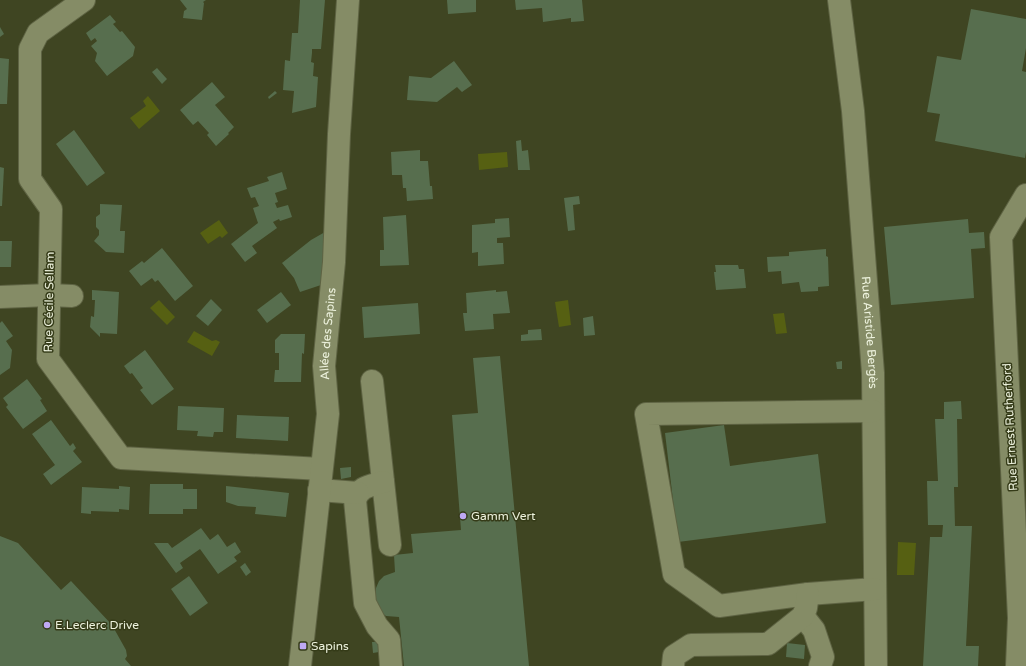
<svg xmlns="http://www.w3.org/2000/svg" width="1026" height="666" viewBox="0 0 1026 666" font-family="'Varela Round',sans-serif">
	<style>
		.water { fill: #566012 }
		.building { fill: #576e4e }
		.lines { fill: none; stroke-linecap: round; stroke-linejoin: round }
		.minor-casing { stroke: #5e6343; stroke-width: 24 }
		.minor { stroke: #858c66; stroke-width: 22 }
		.poi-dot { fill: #bfa9f4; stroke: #353b18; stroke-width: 1.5 }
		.labels { text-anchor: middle; stroke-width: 3; stroke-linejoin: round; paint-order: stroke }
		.street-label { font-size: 12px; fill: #edf2dd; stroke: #353b18 }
		.poi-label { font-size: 12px; fill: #edf2dd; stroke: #353b18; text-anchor: start }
	</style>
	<rect width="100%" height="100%" fill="#3f4522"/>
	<g class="water">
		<polygon points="148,96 160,111 139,129 130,118 146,106 143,101"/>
		<polygon points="507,152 508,167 479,170 478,154"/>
		<polygon points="219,220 228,233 222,238 220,236 208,244 200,233"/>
		<polygon points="159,300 175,317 167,325 150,308"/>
		<polygon points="568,300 571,325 559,327 555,302"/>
		<polygon points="784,313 787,333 776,334 773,314"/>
		<polygon points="194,331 212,341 216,340 220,342 212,356 187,342"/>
		<polygon points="898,542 916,543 914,575 897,575"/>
	</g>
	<g class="building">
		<polygon points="180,0 206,0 203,2 204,3 202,20 183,18 184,11 187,9"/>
		<polygon points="300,0 325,0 321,49 312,49 312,53 311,62 314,63 313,76 318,77 316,107 292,113 294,91 283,90 285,60 290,61 292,33 298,33"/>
		<polygon points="447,0 476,0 476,12 448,14"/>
		<polygon points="515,0 582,0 584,21 571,22 571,18 543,22 542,8 516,10"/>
		<polygon points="971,9 1026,19 1026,48 1022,71 1026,72 1026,152 1025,158 935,141 940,114 927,112 937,56 961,60"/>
		<polygon points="110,15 116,22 113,24 120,32 122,31 135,47 133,56 107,76 95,61 97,53 91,46 97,41 95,38 91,41 86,33"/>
		<polygon points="0,27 4,34 0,37"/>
		<polygon points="0,58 9,59 7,104 0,104"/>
		<polygon points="454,61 472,85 462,92 457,87 437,102 407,100 409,76 431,78"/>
		<polygon points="157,68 167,79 162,84 152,72"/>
		<polygon points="212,82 225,97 215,105 234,127 228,133 229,134 216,146 207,135 209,133 198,121 193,125 180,110"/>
		<polygon points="275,91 277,93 269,99 268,97"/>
		<polygon points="74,130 105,173 87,186 56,144"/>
		<polygon points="521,140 522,151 528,150 530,170 518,170 516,141"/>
		<polygon points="420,150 420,161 428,161 430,186 432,186 433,199 407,201 406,188 403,188 402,175 392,175 391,152"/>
		<polygon points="0,167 4,168 2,206 0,206"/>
		<polygon points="282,172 287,189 275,193 278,202 275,203 277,208 288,205 292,217 280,221 279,219 273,222 277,228 252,246 257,253 245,262 231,244 258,223 253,208 259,206 255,197 251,198 247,188 269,181 267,177"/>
		<polygon points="579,196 580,204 573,205 575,230 568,231 564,198"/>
		<polygon points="100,204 122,205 120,231 125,231 124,253 106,252 94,241 99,235 99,230 96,227 96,217 100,214"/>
		<polygon points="406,215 409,265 380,266 380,250 384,250 383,217"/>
		<polygon points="509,218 510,237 497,238 497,243 503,243 504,264 478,266 478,252 472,253 472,225 495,223 495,219"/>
		<polygon points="968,219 969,233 984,232 985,248 971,249 974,298 891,305 884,227"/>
		<polygon points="325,232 324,284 300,292 294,278 282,263 311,240"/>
		<polygon points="0,241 12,241 11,267 0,267"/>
		<polygon points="162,248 193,286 175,301 158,280 155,282 152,278 141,286 129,271 142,261 144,263"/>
		<polygon points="826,249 826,256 828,257 829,286 818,287 818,291 801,292 799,282 782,284 781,271 768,272 767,257 789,256 789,252"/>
		<polygon points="715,265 738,265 739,269 744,269 746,288 716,290 714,272 716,272"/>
		<polygon points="92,290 119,292 117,334 100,333 100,337 90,327 91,316 94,317 95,300 92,300"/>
		<polygon points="496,290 496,292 507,291 510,313 493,314 494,329 465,331 463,313 467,313 466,293"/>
		<polygon points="281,292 291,305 267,323 257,310"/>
		<polygon points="211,299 222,310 208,326 196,316"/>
		<polygon points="418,303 420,334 364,338 362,307"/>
		<polygon points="593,316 595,335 584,336 583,318"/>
		<polygon points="2,321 13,336 6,341 12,350 10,368 0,375 0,323"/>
		<polygon points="541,329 542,340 521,341 521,335 528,334 528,330"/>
		<polygon points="281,334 305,334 304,354 302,353 301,382 274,382 275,370 279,370 279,353 275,353 275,340"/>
		<polygon points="145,350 174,389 152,405 140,390 143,388 132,373 130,374 124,366"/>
		<polygon points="500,356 529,666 404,666 399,617 386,616 382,613 376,604 376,588 379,581 384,576 395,572 394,555 413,553 411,534 461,530 452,415 478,413 473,358"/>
		<polygon points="842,361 842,369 837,369 836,362"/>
		<polygon points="27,379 42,399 40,400 47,411 23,429 6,407 8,405 3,398"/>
		<polygon points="961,401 962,419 957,419 958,487 954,487 955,526 972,526 966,646 979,646 978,666 923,666 930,537 942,537 943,525 928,525 927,481 938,481 935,419 944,419 944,402"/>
		<polygon points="178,406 224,408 223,432 214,432 213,437 197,436 198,431 177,430"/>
		<polygon points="237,415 289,417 288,441 236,438"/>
		<polygon points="51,420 70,446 73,443 76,448 73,451 82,462 51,485 43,474 55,465 32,434"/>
		<polygon points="724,425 730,466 818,454 826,523 678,542 665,433"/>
		<polygon points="351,467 351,477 341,479 340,468"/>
		<polygon points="150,484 183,484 183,489 197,489 197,509 183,509 183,514 149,514"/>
		<polygon points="119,486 130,487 129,510 119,509 119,512 91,511 91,514 81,513 82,487 119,489"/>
		<polygon points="226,486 289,493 286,517 255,514 256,507 238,506 226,502"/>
		<polygon points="201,528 210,540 218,534 227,547 235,542 241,552 234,557 237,561 218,574 200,549 180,563 183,568 176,573 154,543 168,543 172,548"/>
		<polygon points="0,536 18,543 61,590 71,581 112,625 126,650 127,656 125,659 131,666 0,666"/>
		<polygon points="245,563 251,572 246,576 240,567"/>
		<polygon points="189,576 208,603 190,616 171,589"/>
		<polygon points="372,642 378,642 379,652 373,653"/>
		<polygon points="787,643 805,645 804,659 786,657"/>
	</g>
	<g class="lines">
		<g class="minor-casing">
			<g id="minor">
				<polyline points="84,0 38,33 30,49 30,179 51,209 48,359 121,458 321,469"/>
				<path id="s1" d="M839 0 853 111 873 373 876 666"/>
				<polyline points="0,297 49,295 72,296"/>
				<polyline points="372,381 390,545"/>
				<polyline points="873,411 646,414 674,574 719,606 808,594 875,589"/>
				<path d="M383 482C370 486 360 486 355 500L365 603 377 626 389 640 391 666"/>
				<polyline points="319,490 358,493"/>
				<polyline points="803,616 814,630 823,657 820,666"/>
				<path id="s2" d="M300 666 328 414 324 366 334 262 339 134 348 0"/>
				<polyline points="673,666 674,656 691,645 768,644 803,616 806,608 808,594"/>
				<polyline points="1017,666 1019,618 1001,237 1026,195"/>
			</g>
		</g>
		<use href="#minor" class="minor"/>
	</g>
	<g class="poi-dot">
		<circle cx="463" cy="516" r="4"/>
		<circle cx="47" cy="625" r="4"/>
		<rect x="299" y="642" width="8" height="8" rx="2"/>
	</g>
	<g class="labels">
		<g class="street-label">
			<text transform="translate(49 302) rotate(-89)" y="4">Rue Cécile Sellam</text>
			<text dy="4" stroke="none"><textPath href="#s1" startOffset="334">Rue Aristide Bergès</textPath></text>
			<text dy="4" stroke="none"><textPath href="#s2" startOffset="334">Allée des Sapins</textPath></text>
			<text transform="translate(1010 427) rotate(-93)" y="4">Rue Ernest Rutherford</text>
		</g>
		<g class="poi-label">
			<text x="471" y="520">Gamm Vert</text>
			<text x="55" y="629">E.Leclerc Drive</text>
			<text x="311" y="650">Sapins</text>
		</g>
	</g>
</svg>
